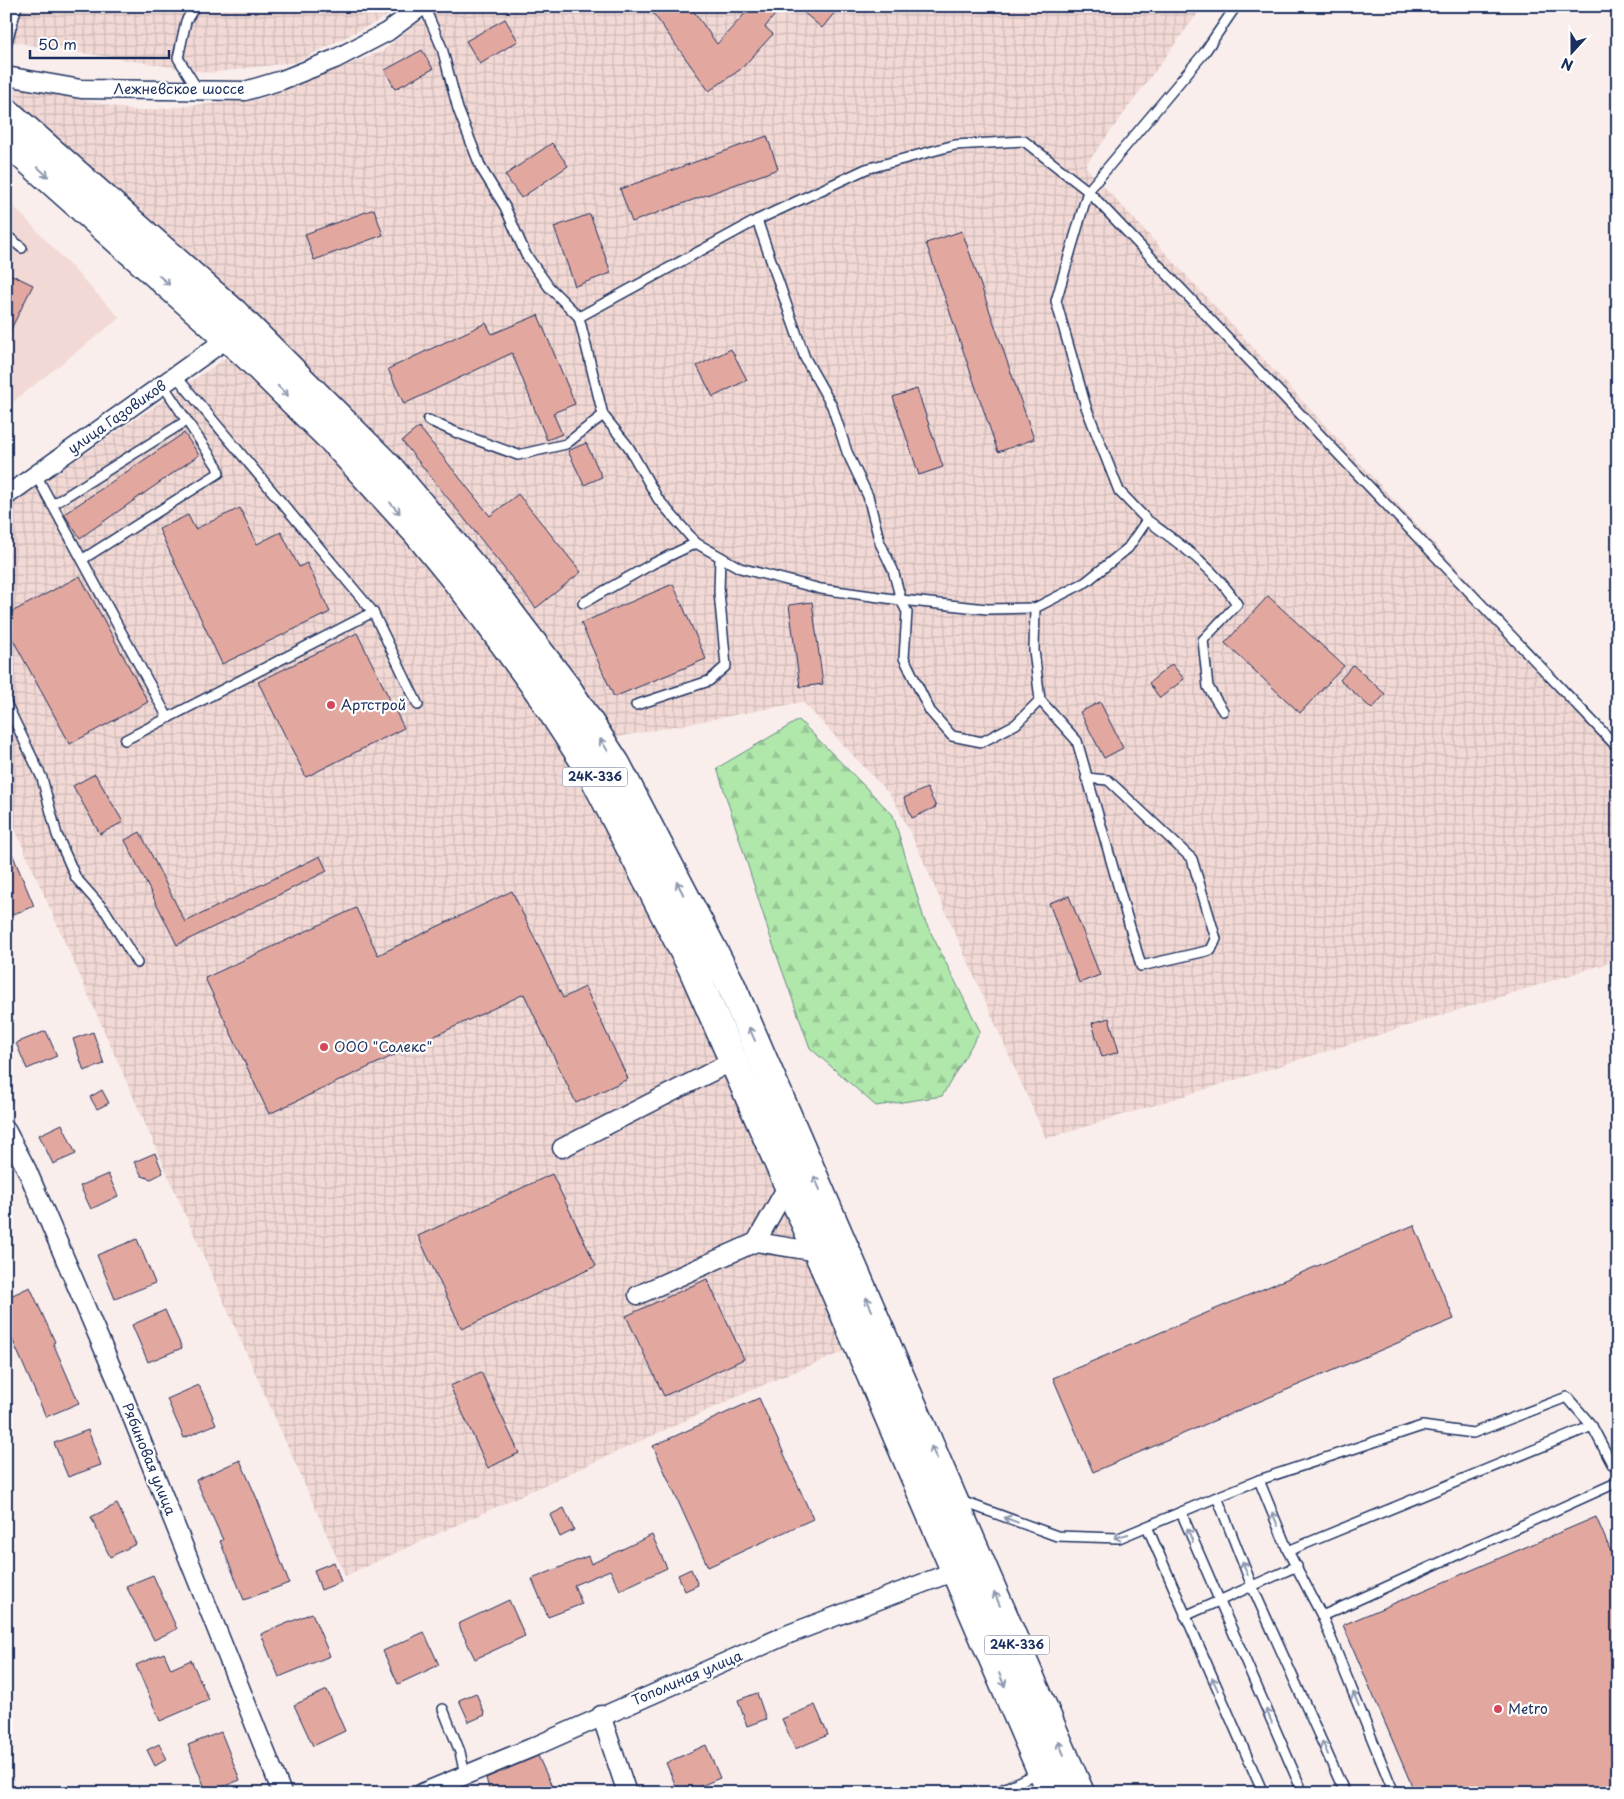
<svg xmlns="http://www.w3.org/2000/svg" width="1624" height="1799" viewBox="0 0 1624 1799" font-family="'Playpen Sans',sans-serif">
	<style>
		.built { fill: #f2d9d5 }
		.industrial { fill: url(#industrial-grid) }
		.forest { fill: url(#forest-firs); stroke: #668b84 }
		.building { fill: #e2a8a0; stroke: #1b2f5e }
		.lines { fill: none; stroke-linecap: round; stroke-linejoin: round }
		.lane-casing { stroke: #1b2f5e; stroke-width: 12 }
		.street-casing { stroke: #1b2f5e; stroke-width: 21 }
		.primary-casing { stroke: #1b2f5e; stroke-width: 31 }
		.lane { stroke: #fff; stroke-width: 9 }
		.street { stroke: #fff; stroke-width: 18 }
		.primary { stroke: #fff; stroke-width: 28 }
		.oneway { stroke: #8d97ae }
		.poi-dot { fill: #d1495b; stroke: #fff; stroke-width: 2 }
		.labels { text-anchor: middle; stroke-width: 4.5; stroke-linejoin: round; paint-order: stroke }
		.shield { fill: #fff; stroke: #5f6d8e; stroke-width: 1 }
		.shield-label { font-size: 12px; font-weight: bold; fill: #1b2f5e }
		.street-label { font-size: 14px; fill: #1b2f5e; stroke: #fff }
		.poi-label { font-size: 14px; fill: #1b2f5e; stroke: #fff; text-anchor: start }
	</style>
	<defs>
		<pattern id="industrial-grid" width="8" height="8" patternUnits="userSpaceOnUse" patternTransform="scale(1.25)"><rect width="8" height="8" fill="#f2d9d5"/><path d="M0 4h8M4 0v8" fill="none" stroke="#cfbbb9"/></pattern>
		<pattern id="forest-firs" width="22" height="20" patternUnits="userSpaceOnUse" patternTransform="scale(1.25)"><rect width="22" height="20" fill="#b0e7aa"/><path d="M5 1l3.5 6h-7zM16 11l3.5 6h-7z" fill="#97c695"/></pattern>
	</defs>
	<rect width="100%" height="100%" fill="#f9eeec"/>
	<filter id="ink" filterUnits="userSpaceOnUse"><feTurbulence type="fractalNoise" baseFrequency=".02" numOctaves="2"/><feDisplacementMap in="SourceGraphic" scale="10" xChannelSelector="R" yChannelSelector="G"/><feConvolveMatrix kernelMatrix="1 2 1 2 8 2 1 2 1" color-interpolation-filters="sRGB"/></filter>
	<g filter="url(#ink)">
		<polygon class="built" points="6,198 120,318 6,407"/>
		<g class="industrial">
			<polygon points="6,6 401,6 388,16 296,62 210,73 6,41"/>
			<polygon points="446,6 1203,6 1085,166 1618,742 1618,960 1046,1139 918,849 893,798 803,702 613,738 6,105 6,85 137,111 260,99 381,52 416,24"/>
			<polygon points="230,355 286,411 391,524 493,652 587,787 700,1007 846,1351 770,1382 345,1576 6,809 6,507"/>
		</g>
		<polygon class="forest" points="799,720 893,815 924,919 980,1031 942,1096 876,1106 810,1048 771,939 717,768"/>
		<g class="building">
			<polygon points="648,6 690,6 717,44 752,6 782,6 765,27 773,34 741,69 709,91"/>
			<polygon points="796,6 840,6 822,28"/>
			<polygon points="505,19 518,41 480,64 466,41"/>
			<polygon points="422,50 433,69 395,89 385,70"/>
			<polygon points="767,136 778,169 632,222 620,189"/>
			<polygon points="552,143 568,166 521,198 505,175"/>
			<polygon points="374,209 383,235 314,260 305,234"/>
			<polygon points="590,214 611,273 575,286 554,227"/>
			<polygon points="962,231 1034,439 998,452 926,243"/>
			<polygon points="6,272 33,285 6,339"/>
			<polygon points="538,315 575,404 553,413 562,434 547,440 512,353 404,404 388,369 486,323 492,334"/>
			<polygon points="731,349 747,380 713,397 697,366"/>
			<polygon points="917,389 943,467 919,475 893,397"/>
			<polygon points="419,427 490,516 518,494 581,572 536,608 402,441"/>
			<polygon points="184,433 199,455 80,538 64,514"/>
			<polygon points="586,443 602,477 584,485 568,451"/>
			<polygon points="240,508 257,544 281,532 299,567 307,563 330,612 222,664 159,529 188,515 195,529"/>
			<polygon points="80,576 148,702 70,744 6,627 6,615"/>
			<polygon points="673,584 706,659 614,697 581,623"/>
			<polygon points="1268,596 1344,666 1300,713 1225,643"/>
			<polygon points="812,602 823,684 800,687 789,605"/>
			<polygon points="357,633 404,728 306,777 258,682"/>
			<polygon points="1172,664 1184,679 1160,698 1149,683"/>
			<polygon points="1353,665 1385,694 1372,709 1340,680"/>
			<polygon points="1100,702 1123,748 1104,758 1080,712"/>
			<polygon points="95,774 123,822 100,834 73,786"/>
			<polygon points="927,788 936,807 912,818 904,798"/>
			<polygon points="140,832 185,922 320,856 327,871 177,945 125,840"/>
			<polygon points="6,839 34,906 6,917"/>
			<polygon points="512,891 563,998 585,987 628,1079 576,1103 524,994 269,1114 205,978 356,908 378,955"/>
			<polygon points="1069,896 1100,975 1079,983 1049,903"/>
			<polygon points="1109,1018 1119,1052 1102,1057 1092,1023"/>
			<polygon points="46,1031 57,1056 27,1069 16,1043"/>
			<polygon points="93,1032 104,1064 84,1071 73,1039"/>
			<polygon points="102,1090 109,1103 97,1109 90,1097"/>
			<polygon points="62,1124 76,1154 53,1164 39,1135"/>
			<polygon points="155,1153 163,1173 151,1179 142,1176 134,1162"/>
			<polygon points="108,1174 118,1196 91,1209 80,1186"/>
			<polygon points="552,1174 596,1266 462,1329 418,1236"/>
			<polygon points="1414,1225 1454,1319 1093,1472 1053,1378"/>
			<polygon points="137,1239 155,1283 115,1299 97,1255"/>
			<polygon points="707,1279 744,1359 664,1396 626,1316"/>
			<polygon points="30,1287 55,1342 53,1343 79,1403 46,1417 6,1325 6,1298"/>
			<polygon points="165,1310 182,1348 148,1362 132,1325"/>
			<polygon points="481,1372 519,1453 488,1468 450,1386"/>
			<polygon points="199,1385 216,1424 184,1438 167,1399"/>
			<polygon points="759,1398 813,1519 708,1567 653,1446"/>
			<polygon points="88,1430 101,1465 68,1477 54,1443"/>
			<polygon points="240,1460 258,1501 289,1583 244,1600 220,1541 223,1540 196,1480"/>
			<polygon points="117,1504 136,1544 110,1557 91,1517"/>
			<polygon points="564,1508 574,1530 560,1537 550,1515"/>
			<polygon points="1596,1517 1618,1568 1618,1793 1415,1793 1343,1625"/>
			<polygon points="652,1535 667,1568 620,1590 610,1570 574,1585 582,1604 548,1617 532,1579 588,1556 591,1564"/>
			<polygon points="334,1562 341,1582 321,1590 314,1570"/>
			<polygon points="691,1569 698,1585 685,1591 678,1575"/>
			<polygon points="153,1575 177,1629 154,1640 126,1586"/>
			<polygon points="509,1600 525,1636 475,1659 458,1624"/>
			<polygon points="312,1613 330,1656 279,1677 261,1634"/>
			<polygon points="424,1632 439,1665 398,1684 383,1651"/>
			<polygon points="164,1653 171,1669 191,1660 209,1700 160,1721 136,1665"/>
			<polygon points="327,1690 345,1731 313,1746 294,1705"/>
			<polygon points="476,1693 485,1715 469,1722 459,1700"/>
			<polygon points="757,1693 766,1719 747,1726 738,1700"/>
			<polygon points="815,1705 828,1735 795,1749 782,1719"/>
			<polygon points="221,1732 240,1780 207,1793 188,1745"/>
			<polygon points="159,1744 167,1759 155,1766 147,1750"/>
			<polygon points="706,1745 720,1778 684,1793 679,1793 666,1763"/>
			<polygon points="538,1756 555,1793 490,1793 486,1778"/>
		</g>
		<g class="lines">
			<g class="lane-casing">
				<g id="lane">
					<polyline points="195,6 186,21 178,58 198,90"/>
					<polyline points="424,6 442,48 458,109 481,168 505,207 526,255 549,287 579,317"/>
					<polyline points="1236,6 1204,53 1088,191 1618,748"/>
					<polyline points="6,45 17,6"/>
					<polyline points="757,220 805,358 832,406 847,452 868,496 880,543 893,570 901,600 987,609 1035,608"/>
					<polyline points="6,235 22,248"/>
					<polyline points="176,376 373,612 418,705"/>
					<polyline points="603,415 628,446 658,499 696,543"/>
					<polyline points="428,420 455,432 518,455 566,444 603,415 579,317 757,220 866,169 955,145 1024,141 1088,191 1056,301 1086,407 1119,491 1147,520"/>
					<polyline points="36,475 168,718"/>
					<polyline points="52,505 186,421"/>
					<polyline points="83,559 219,473 217,466 163,385"/>
					<path d="M583 603 652 564 696 543 740 568 821 589 901 600 907 612 904 658 930 711 952 736 982 742 1016 724 1040 700 1034 650 1035 608 1086 582 1128 548 1147 520C1181 545 1215 568 1237 604L1203 640 1208 687 1223 711"/>
					<polyline points="1040,700 1077,741 1141,966 1211,950 1216,939 1192,859 1108,780 1086,778"/>
					<polyline points="6,703 42,778 57,835 76,878 106,912 137,963"/>
					<polyline points="636,705 709,681 726,666 719,592 720,557"/>
					<polyline points="125,740 373,612"/>
					<polyline points="1259,1480 1422,1426 1473,1433 1567,1397 1592,1426 1612,1464 1618,1469"/>
					<polyline points="1217,1497 1259,1480 1288,1551 1322,1616 1394,1793"/>
					<polyline points="961,1501 1057,1536 1119,1538 1217,1497 1252,1586 1345,1793"/>
					<polyline points="1181,1512 1303,1793"/>
					<polyline points="1149,1531 1263,1793"/>
					<polyline points="1288,1551 1592,1426"/>
					<polyline points="1185,1616 1297,1566"/>
					<polyline points="1322,1616 1618,1482"/>
					<polyline points="443,1709 460,1752 465,1775"/>
					<polyline points="995,1793 1039,1772"/>
				</g>
			</g>
			<g class="street-casing">
				<g id="street">
					<polyline points="6,76 81,89 245,91 282,80 335,59 387,32 422,6"/>
					<polyline points="6,496 228,338"/>
					<polyline points="6,1130 27,1170 122,1392 282,1793"/>
					<polyline points="562,1148 733,1061"/>
					<polyline points="756,1242 818,1252"/>
					<polyline points="638,1295 756,1242 788,1185"/>
					<polyline points="601,1715 627,1793"/>
					<polyline points="422,1793 531,1748 789,1634 955,1571"/>
				</g>
			</g>
			<g class="primary-casing">
				<g id="primary">
					<polyline points="6,112 234,313 391,470 495,594 568,690 616,764 730,983 1080,1793"/>
					<polyline points="6,140 246,354 335,442 416,531 474,602 539,691 591,771 692,967 818,1252 1051,1793"/>
				</g>
			</g>
			<use href="#lane" class="lane"/>
			<use href="#street" class="street"/>
			<use href="#primary" class="primary"/>
		</g>
		<defs><path id="oneway-shaft" d="M-6 0H5M1.5-3L5.5 0L1.5 3" fill="none" stroke-width="1.6" stroke-linecap="round" stroke-linejoin="round" transform="scale(1.25)"/></defs>
		<g class="oneway">
			<use href="#oneway-shaft" transform="translate(43 172) rotate(42)"/>
			<use href="#oneway-shaft" transform="translate(164 280) rotate(42)"/>
			<use href="#oneway-shaft" transform="translate(283 391) rotate(45)"/>
			<use href="#oneway-shaft" transform="translate(395 508) rotate(48)"/>
			<use href="#oneway-shaft" transform="translate(604 745) rotate(-123)"/>
			<use href="#oneway-shaft" transform="translate(680 888) rotate(-117)"/>
			<use href="#oneway-shaft" transform="translate(752 1034) rotate(-114)"/>
			<use href="#oneway-shaft" transform="translate(817 1183) rotate(-114)"/>
			<use href="#oneway-shaft" transform="translate(869 1304) rotate(-114)"/>
			<use href="#oneway-shaft" transform="translate(934 1453) rotate(-114)"/>
			<use href="#oneway-shaft" transform="translate(1275 1519) rotate(-112)"/>
			<use href="#oneway-shaft" transform="translate(1011 1520) rotate(-159)"/>
			<use href="#oneway-shaft" transform="translate(1190 1535) rotate(-112)"/>
			<use href="#oneway-shaft" transform="translate(1121 1536) rotate(165)"/>
			<use href="#oneway-shaft" transform="translate(1245 1568) rotate(-111)"/>
			<use href="#oneway-shaft" transform="translate(997 1599) rotate(-113)"/>
			<use href="#oneway-shaft" transform="translate(1002 1680) rotate(67)"/>
			<use href="#oneway-shaft" transform="translate(1215 1684) rotate(-114)"/>
			<use href="#oneway-shaft" transform="translate(1356 1699) rotate(-112)"/>
			<use href="#oneway-shaft" transform="translate(1269 1716) rotate(-114)"/>
			<use href="#oneway-shaft" transform="translate(1061 1748) rotate(-113)"/>
			<use href="#oneway-shaft" transform="translate(1325 1748) rotate(-114)"/>
		</g>
	</g>
	<g class="poi-dot">
		<circle cx="331" cy="705" r="5"/>
		<circle cx="324" cy="1047" r="5"/>
		<circle cx="1498" cy="1709" r="5"/>
	</g>
	<g class="labels">
		<g class="shield">
			<rect x="562.5" y="767.5" width="65" height="19" rx="4"/>
			<rect x="984.5" y="1635.5" width="65" height="19" rx="4"/>
		</g>
		<g class="shield-label">
			<text x="595" y="781">24К-336</text>
			<text x="1017" y="1649">24К-336</text>
		</g>
		<g class="street-label">
			<text x="179" y="94">Лежневское шоссе</text>
			<text transform="translate(117 417) rotate(-35)" y="5">улица Газовиков</text>
			<text transform="translate(149 1459) rotate(68)" y="5">Рябиновая улица</text>
			<text transform="translate(687 1678) rotate(-23)" y="5">Тополиная улица</text>
		</g>
		<g class="poi-label">
			<text x="341" y="710">Артстрой</text>
			<text x="334" y="1052">ООО "Солекс"</text>
			<text x="1508" y="1714">Metro</text>
		</g>
	</g>
	<rect width="1624" height="1799" fill="none" stroke="#fff" stroke-width="25"/>
	<rect x="12" y="12" width="1599" height="1774" fill="none" stroke="#1b2f5e" stroke-width="2" filter="url(#ink)"/>
	<g transform="translate(1572 52) rotate(201)" stroke="#ffffff" stroke-width="4" paint-order="stroke">
	<path d="M0-4L9 19L0 12L-9 19Z" fill="#1b2f5e"/>
	<text y="-8" font-size="14" font-weight="bold" text-anchor="middle" fill="#1b2f5e">N</text>
	</g>
	<path d="M30 50v8h139v-8" fill="none" stroke="#1b2f5e" stroke-width="2.5"/>
	<text x="38" y="50" font-size="15" fill="#1b2f5e" stroke="#ffffff" stroke-width="4" paint-order="stroke">50 m</text>
</svg>
